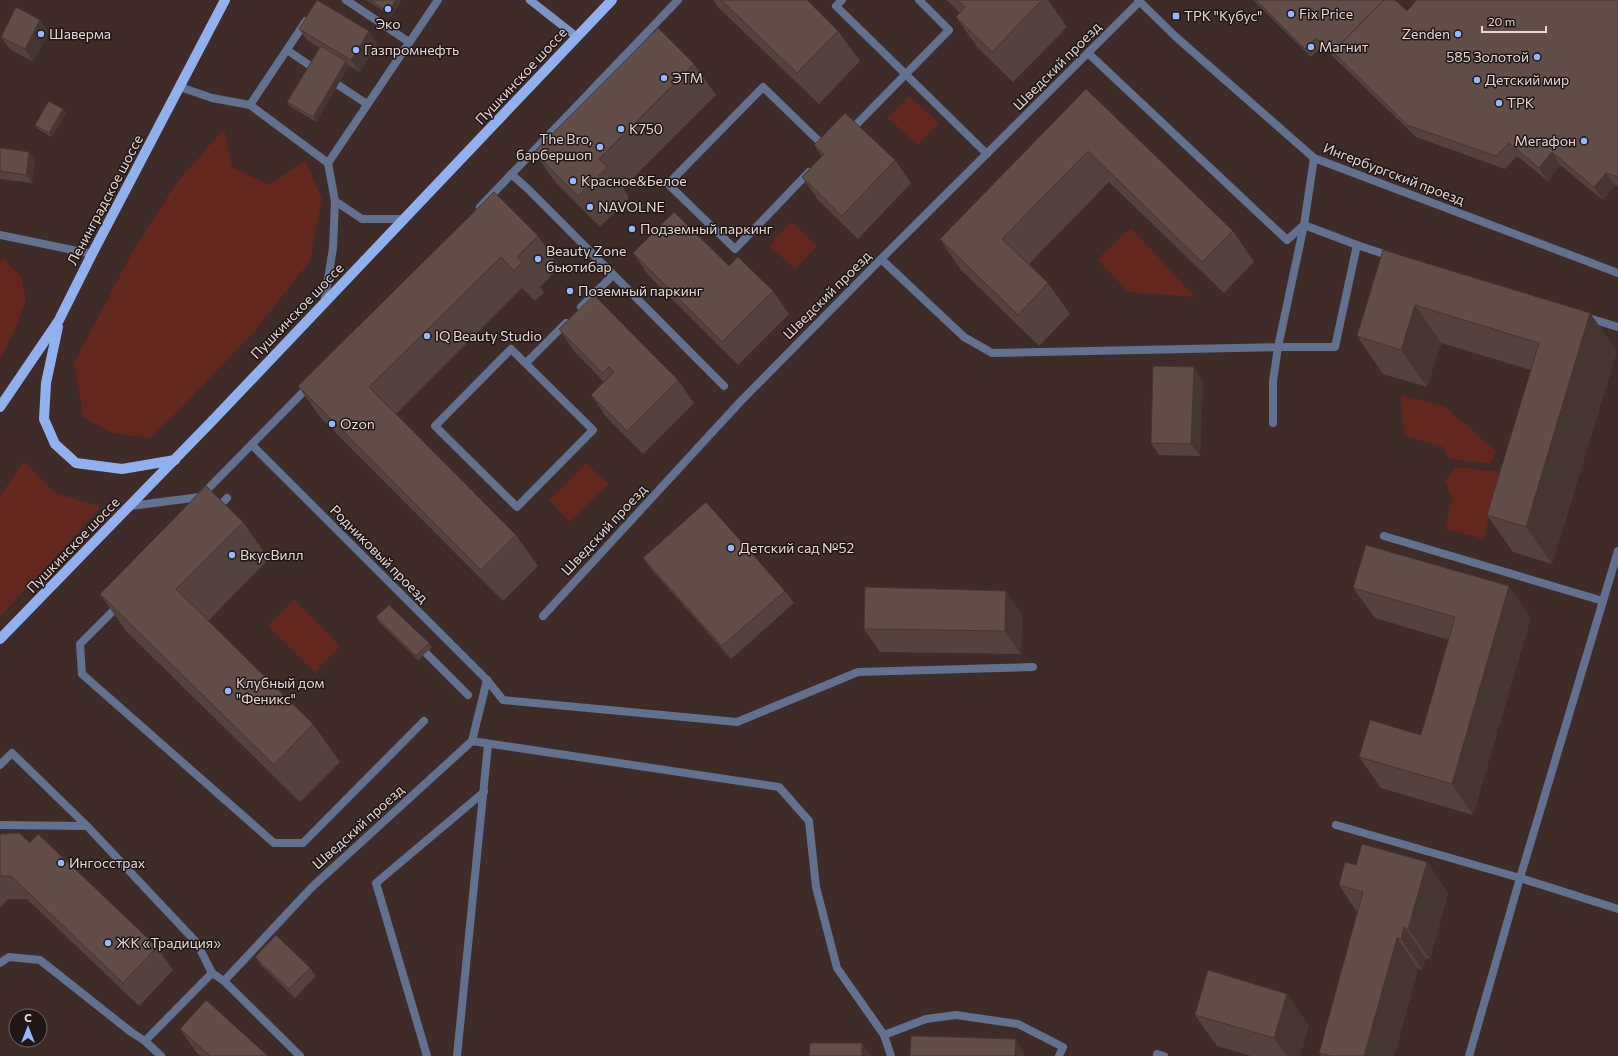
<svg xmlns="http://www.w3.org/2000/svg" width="1618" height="1056" viewBox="0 0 1618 1056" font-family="Commissioner,sans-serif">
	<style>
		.green { fill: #64271e }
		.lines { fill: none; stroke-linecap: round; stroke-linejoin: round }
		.lane { stroke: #62718f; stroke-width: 8 }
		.street { stroke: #62718f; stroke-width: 8 }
		.secondary { stroke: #7d95c5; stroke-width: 8 }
		.primary { stroke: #91b1ee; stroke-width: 10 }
		.wall { fill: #54423e }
		.shaded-wall { fill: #453632 }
		.building { fill: #624d48; stroke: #453632 }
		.poi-dot { fill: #94b7fd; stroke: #1f1615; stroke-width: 1.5 }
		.labels { text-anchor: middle; stroke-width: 3; stroke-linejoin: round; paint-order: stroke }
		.poi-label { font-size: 14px; fill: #e4d7d4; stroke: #1f1615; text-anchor: start }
		.street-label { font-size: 14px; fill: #e4d7d4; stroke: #1f1615 }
	</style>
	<rect width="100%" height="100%" fill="#3f2b28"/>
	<g class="green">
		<polygon points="909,96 939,123 918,145 888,118"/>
		<polygon points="224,129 232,167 269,185 305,160 322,199 310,261 252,334 181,408 150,438 112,433 83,417 74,363 134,249 175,185"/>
		<polygon points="791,222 817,246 795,269 769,246"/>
		<polygon points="1131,228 1195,297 1128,292 1097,259"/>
		<polygon points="4,259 22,277 26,301 16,327 0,360 0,260"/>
		<polygon points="1401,395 1445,407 1497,452 1490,464 1448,458 1443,447 1404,435"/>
		<polygon points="24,461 53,492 101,507 0,617 0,496"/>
		<polygon points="586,463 608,484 570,522 549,500"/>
		<polygon points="1455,467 1502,472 1491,508 1484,539 1445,529 1452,499 1445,481"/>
		<polygon points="294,600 340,646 315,672 268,626"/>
	</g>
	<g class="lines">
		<g class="lane">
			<polyline points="346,0 409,42"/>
			<polyline points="842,0 836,6 987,154"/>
			<polyline points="287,50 318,71"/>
			<polyline points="1088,53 1287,240 1304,225 1357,245 1335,347 1278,347 1273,381 1273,423"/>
			<polyline points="329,79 367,104"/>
			<polyline points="180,87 212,98 250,105 328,163 335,201 333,248 324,304"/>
			<polyline points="250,105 306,21"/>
			<polyline points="849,132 949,30 919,0"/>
			<polyline points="328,163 438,0"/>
			<polyline points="809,172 735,249 668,184 763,87 826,148"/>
			<polyline points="511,174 528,189 724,386"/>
			<polyline points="335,201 362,219 404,219"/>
			<polyline points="0,235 92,254"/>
			<polyline points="1357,245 1393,257"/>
			<polyline points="881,259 964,337 992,353 1278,347 1304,225 1314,158"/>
			<polyline points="581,307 613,275"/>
			<polyline points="1585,317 1618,327"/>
			<polygon points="511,349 593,430 517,507 435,426"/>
			<polyline points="526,363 566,323"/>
			<polyline points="252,445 487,680 503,700 737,722 858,672 1033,667"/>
			<polyline points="215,510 227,498"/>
			<polyline points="1384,536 1603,601"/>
			<polyline points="120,604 80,644 82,674 274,843 303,843 424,721"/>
			<polyline points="543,616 740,402 881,259 1140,1"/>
			<polyline points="426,653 468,695"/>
			<polyline points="472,741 779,787 809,821 816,887 837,968 884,1035 891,1056"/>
			<polyline points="0,765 12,753 87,826"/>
			<polyline points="0,825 87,826 197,943 212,973"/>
			<polyline points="1336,825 1520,878 1618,909"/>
			<polyline points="0,963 9,957 40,960 131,1032 145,1041"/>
			<polyline points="224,981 312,887 472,741 487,680"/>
			<polyline points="884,1035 926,1019 956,1015 1018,1024 1063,1047 1059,1056"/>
			<polyline points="1157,1054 1164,1056"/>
			<polyline points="161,1056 145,1041 212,973 224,981 300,1056"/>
			<polyline points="427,1056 376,883 484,792"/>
			<polyline points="457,1056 488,745"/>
			<polyline points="1469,1056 1520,878 1618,551"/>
		</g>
		<g class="street">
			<polyline points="1138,0 1176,37 1314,158 1618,273"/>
			<polyline points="480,207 678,0"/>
			<polyline points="131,506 200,497 310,385"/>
		</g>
		<polyline class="secondary" points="530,0 577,37"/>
		<g class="primary">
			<polyline points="58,327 46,383 44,419 55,444 76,463 122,469 175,460"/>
			<polyline points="0,407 59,320 92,254 225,0"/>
			<polyline points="0,639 214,419 612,0"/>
		</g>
	</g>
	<g class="wall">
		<polygon points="366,0 400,0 401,1 391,16"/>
		<polygon points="713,0 808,0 807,0 838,31 860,61 819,104 718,7"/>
		<polygon points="947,0 1048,0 1067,27 1013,82 977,47 956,17 960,13"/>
		<polygon points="1253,0 1395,0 1407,11 1618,0 1618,186 1615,185 1603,200 1560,165 1548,181 1517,156 1505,169 1416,137 1322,46 1311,57"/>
		<polygon points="299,29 377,43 360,72 349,66 316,122 290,106 287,102 320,48 308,41"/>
		<polygon points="49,32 33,62 10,49 1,37"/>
		<polygon points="694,64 716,95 623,188 629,198 600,227 556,183 534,152"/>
		<polygon points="1086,89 1233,231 1254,262 1224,293 1109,182 1029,264 1048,283 1070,314 1039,346 961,270 940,239"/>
		<polygon points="63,109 66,113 52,137 38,129 35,125"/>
		<polygon points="814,145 895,160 911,183 858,239 818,200 802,177 822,156"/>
		<polygon points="0,148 29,152 35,160 32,183 0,179"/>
		<polygon points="494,192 538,236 560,267 540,287 544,293 535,301 522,288 396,414 516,535 538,566 503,601 320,417 298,386"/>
		<polygon points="1383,250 1590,313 1617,351 1552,564 1513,552 1487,515 1531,370 1441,343 1427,387 1383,374 1357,336"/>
		<polygon points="633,253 729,266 773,291 789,314 738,365 649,276"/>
		<polygon points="559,329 678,380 694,403 643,454 607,418 591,395 604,382 575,352"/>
		<polygon points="1203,380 1200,456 1159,455 1151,443"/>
		<polygon points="243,522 269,559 208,621 313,724 340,762 300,802 126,631 100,594"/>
		<polygon points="643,558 785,591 794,603 731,659 652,570"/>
		<polygon points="1353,588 1531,617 1473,815 1381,788 1359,757 1421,735 1449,640 1375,618"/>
		<polygon points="1022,614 1021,654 880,652 864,629"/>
		<polygon points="376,617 429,643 432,647 418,660 379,622"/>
		<polygon points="0,834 157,947 173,970 139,1006 27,899 8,899 0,908"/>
		<polygon points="1427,862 1448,893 1430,959 1426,958 1422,970 1418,969 1394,1056 1321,1056 1319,1053 1357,912 1339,885 1356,865"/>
		<polygon points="255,957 310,968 316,976 295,998 261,965"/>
		<polygon points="1195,1015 1309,1025 1300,1056 1251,1056 1217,1046"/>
		<polygon points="180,1029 268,1056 201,1056 196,1052"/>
	</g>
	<g class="shaded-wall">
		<polygon points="396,0 400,0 401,1 391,16 388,12"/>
		<polygon points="40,20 49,32 33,62 25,49"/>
		<polygon points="369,31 377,43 360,72 351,60"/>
		<polygon points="346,61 349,66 316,122 313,117"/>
		<polygon points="63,109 66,113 52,137 49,133"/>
		<polygon points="29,152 35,160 32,183 26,175"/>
		<polygon points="1552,152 1560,165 1548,181 1539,168"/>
		<polygon points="1606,173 1615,185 1603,200 1594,187"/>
		<polygon points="1415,305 1441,343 1427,387 1401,350"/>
		<polygon points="1590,313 1617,351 1552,564 1526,527"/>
		<polygon points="1194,367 1203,380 1200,456 1191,444"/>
		<polygon points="1509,586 1531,617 1473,815 1452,784"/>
		<polygon points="1006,591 1022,614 1021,654 1005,631"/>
		<polygon points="1427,862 1448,893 1430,959 1408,929"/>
		<polygon points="1404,927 1426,958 1422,970 1401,939"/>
		<polygon points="1397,938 1418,969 1394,1056 1364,1056"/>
		<polygon points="1287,994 1309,1025 1300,1056 1287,1056 1274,1038"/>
		<polygon points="1016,1039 1024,1052 1024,1056 1015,1056"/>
		<polygon points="862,1043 871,1055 871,1056 862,1056"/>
	</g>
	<g class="building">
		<polygon points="317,0 369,31 351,60 299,29"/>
		<polygon points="370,0 396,0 388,12"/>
		<polygon points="721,0 807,0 838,31 797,73"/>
		<polygon points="957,0 1042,0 992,52 956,17 965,7"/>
		<polygon points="1256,0 1384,0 1333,52 1336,56 1316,38 1305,49"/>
		<polygon points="1384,0 1395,0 1407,11 1417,0 1618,0 1618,177 1606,173 1594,187 1552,152 1539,168 1509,143 1496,156 1407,125 1333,52"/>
		<polygon points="16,7 40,20 25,49 1,37"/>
		<polygon points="658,28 694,64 599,159 608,167 578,196 534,152"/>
		<polygon points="321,46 346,61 313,117 287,102"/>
		<polygon points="1086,89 1233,231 1202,262 1088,151 1002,239 1048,283 1018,315 940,239"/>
		<polygon points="49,101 63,109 49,133 35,125"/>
		<polygon points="845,113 895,160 842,216 802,177 824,154 814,145"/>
		<polygon points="0,148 29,152 26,175 0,171"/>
		<polygon points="494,192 538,236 517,257 522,262 514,271 501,257 369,387 516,535 481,570 298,386"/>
		<polygon points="674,212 729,266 738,257 773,291 722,342 633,253"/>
		<polygon points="1383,250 1590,313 1526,527 1487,515 1539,343 1415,305 1401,350 1357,336"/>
		<polygon points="594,295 678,380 627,431 591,395 614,372 609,367 602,373 559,329"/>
		<polygon points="1153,366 1194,367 1191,444 1151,443"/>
		<polygon points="206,486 243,522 176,589 313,724 274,765 100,594"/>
		<polygon points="706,502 785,591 722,646 643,558"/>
		<polygon points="1366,545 1509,586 1452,784 1359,757 1370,720 1421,735 1455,617 1353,588"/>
		<polygon points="865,587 1006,591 1005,631 864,629"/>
		<polygon points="389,605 429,643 416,656 376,617"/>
		<polygon points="19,833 30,843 38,834 157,947 123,983 11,876 0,876 0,834"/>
		<polygon points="1362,844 1427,862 1408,929 1404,927 1401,939 1397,938 1364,1056 1331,1056 1319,1053 1363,892 1339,885 1345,862 1356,865"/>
		<polygon points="276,935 310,968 289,989 255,957"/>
		<polygon points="1208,970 1287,994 1274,1038 1195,1015"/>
		<polygon points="206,1000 268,1056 210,1056 180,1029"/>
		<polygon points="911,1036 1016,1039 1015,1056 910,1056"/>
		<polygon points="810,1043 862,1043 862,1056 809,1056"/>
	</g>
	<g class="poi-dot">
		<circle cx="388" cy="9" r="4"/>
		<circle cx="1291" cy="14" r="4"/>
		<rect x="1172" y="12" width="8" height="8" rx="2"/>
		<circle cx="41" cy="34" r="4"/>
		<circle cx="1458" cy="34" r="4"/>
		<circle cx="1311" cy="47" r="4"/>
		<circle cx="356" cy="50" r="4"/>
		<circle cx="1537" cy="57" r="4"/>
		<circle cx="664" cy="78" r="4"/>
		<circle cx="1477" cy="80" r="4"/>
		<circle cx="1499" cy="103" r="4"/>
		<circle cx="621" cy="129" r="4"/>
		<circle cx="1584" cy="141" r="4"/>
		<circle cx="600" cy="147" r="4"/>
		<circle cx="573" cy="181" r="4"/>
		<circle cx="590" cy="207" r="4"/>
		<circle cx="632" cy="229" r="4"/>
		<circle cx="538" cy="259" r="4"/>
		<circle cx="570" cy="291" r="4"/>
		<circle cx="427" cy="336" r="4"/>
		<circle cx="332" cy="424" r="4"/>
		<circle cx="731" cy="548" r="4"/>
		<circle cx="232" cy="555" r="4"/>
		<circle cx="228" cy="691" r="4"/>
		<circle cx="61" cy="863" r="4"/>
		<circle cx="108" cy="943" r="4"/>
	</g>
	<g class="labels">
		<g class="poi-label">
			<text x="1299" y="19">Fix Price</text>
			<text x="1184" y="21">ТРК "Кубус"</text>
			<text x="388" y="29" text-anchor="middle">Эко</text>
			<text x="49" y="39">Шаверма</text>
			<text x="1450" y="39" text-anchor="end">Zenden</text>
			<text x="1319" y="52">Магнит</text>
			<text x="364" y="55">Газпромнефть</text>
			<text x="1529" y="62" text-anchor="end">585 Золотой</text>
			<text x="672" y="83">ЭТМ</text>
			<text x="1485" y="85">Детский мир</text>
			<text x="1507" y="108">ТРК</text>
			<text x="629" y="134">К750</text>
			<text x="592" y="144" text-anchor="end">The Bro,<tspan x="592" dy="16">барбершоп</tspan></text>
			<text x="1576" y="146" text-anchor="end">Мегафон</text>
			<text x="581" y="186">Красное&amp;Белое</text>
			<text x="598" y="212">NAVOLNE</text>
			<text x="640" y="234">Подземный паркинг</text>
			<text x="546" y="256">Beauty Zone<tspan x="546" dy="16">бьютибар</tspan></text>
			<text x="578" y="296">Поземный паркинг</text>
			<text x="435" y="341">IQ Beauty Studio</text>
			<text x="340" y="429">Ozon</text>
			<text x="739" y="553">Детский сад №52</text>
			<text x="240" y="560">ВкусВилл</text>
			<text x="236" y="688">Клубный дом<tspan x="236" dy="16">"Феникс"</tspan></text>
			<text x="69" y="868">Ингосстрах</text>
			<text x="116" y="948">ЖК «Традиция»</text>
		</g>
		<g class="street-label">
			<text transform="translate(1057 66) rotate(-45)" y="5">Шведский проезд</text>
			<text transform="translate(521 76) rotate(-47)" y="5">Пушкинское шоссе</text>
			<text transform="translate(1394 174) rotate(21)" y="5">Ингербургский проезд</text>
			<text transform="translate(105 200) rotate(-62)" y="5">Ленинградское шоссе</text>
			<text transform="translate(827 295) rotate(-45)" y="5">Шведский проезд</text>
			<text transform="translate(297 311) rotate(-46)" y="5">Пушкинское шоссе</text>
			<text transform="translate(604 530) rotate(-47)" y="5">Шведский проезд</text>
			<text transform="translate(73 545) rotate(-46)" y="5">Пушкинское шоссе</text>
			<text transform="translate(379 554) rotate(45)" y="5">Родниковый проезд</text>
			<text transform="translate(358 827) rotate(-42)" y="5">Шведский проезд</text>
		</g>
	</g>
	<g transform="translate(28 1028)"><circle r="19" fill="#1f1615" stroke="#6e6361"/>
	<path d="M0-3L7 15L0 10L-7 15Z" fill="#94b7fd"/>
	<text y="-6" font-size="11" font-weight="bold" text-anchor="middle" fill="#e4d7d4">С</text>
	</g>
	<path d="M1482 26v6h64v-6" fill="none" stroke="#e4d7d4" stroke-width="2"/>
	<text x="1488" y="26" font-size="12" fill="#e4d7d4" stroke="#1f1615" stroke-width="3" paint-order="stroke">20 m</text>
</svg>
